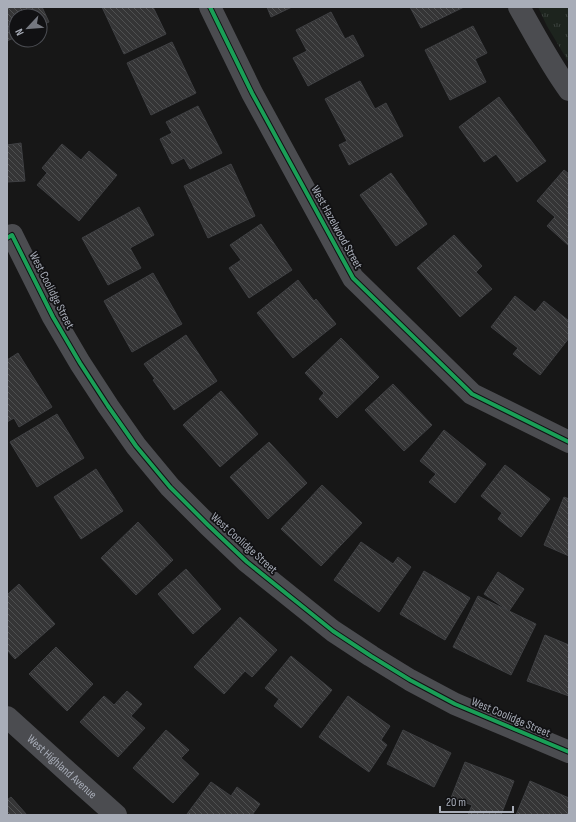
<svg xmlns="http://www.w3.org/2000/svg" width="576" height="822" viewBox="0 0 576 822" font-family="'Sofia Sans Condensed',sans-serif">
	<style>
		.park { fill: url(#park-tufts) }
		.building { fill: url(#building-back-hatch); stroke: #3f4043 }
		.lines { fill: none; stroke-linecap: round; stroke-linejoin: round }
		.street { stroke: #4b4c50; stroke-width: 22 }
		.cycleway-casing { stroke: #111113; stroke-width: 6 }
		.cycleway { stroke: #1a9f57; stroke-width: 4 }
		.labels { text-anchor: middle; stroke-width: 3.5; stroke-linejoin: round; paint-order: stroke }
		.street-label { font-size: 12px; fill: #a8adb8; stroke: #111113 }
	</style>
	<defs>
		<pattern id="park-tufts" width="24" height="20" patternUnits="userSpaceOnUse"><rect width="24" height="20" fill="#1d241e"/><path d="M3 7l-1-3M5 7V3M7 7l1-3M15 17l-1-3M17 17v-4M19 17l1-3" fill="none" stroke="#3b413d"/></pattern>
		<pattern id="building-back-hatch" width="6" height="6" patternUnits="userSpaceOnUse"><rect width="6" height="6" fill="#353536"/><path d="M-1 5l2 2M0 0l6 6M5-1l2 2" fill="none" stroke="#4f5051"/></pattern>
	</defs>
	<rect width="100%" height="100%" fill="#171717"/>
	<polygon class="park" points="538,7 569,7 569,63 547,26"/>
	<g class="building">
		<polygon points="7,7 42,7 49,22 40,26 40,16 16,16 16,37 7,41"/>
		<polygon points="102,7 153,7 166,34 124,54"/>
		<polygon points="267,7 292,7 271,17"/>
		<polygon points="410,7 464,7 421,28"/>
		<polygon points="331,12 345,39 353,35 364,56 308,86 293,58 307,51 296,30"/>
		<polygon points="473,26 487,53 475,59 486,82 450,100 425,50"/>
		<polygon points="172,42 196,93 151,115 127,63"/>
		<polygon points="360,81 375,109 386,103 403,136 349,165 339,145 347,141 325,99"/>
		<polygon points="499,97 546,161 517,182 496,154 484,162 459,127"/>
		<polygon points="198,106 222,153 190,169 184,158 172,164 160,139 172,133 166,122"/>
		<polygon points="21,143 25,181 7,182 7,145"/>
		<polygon points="62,144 81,160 89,151 117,175 79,221 37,185 47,173 42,168"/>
		<polygon points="231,164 255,216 208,238 184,186"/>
		<polygon points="564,170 569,174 569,246 547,226 555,217 537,201"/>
		<polygon points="391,173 427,224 396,246 360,195"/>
		<polygon points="139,207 154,235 130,248 141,268 108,285 82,238"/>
		<polygon points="261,224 292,270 249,298 229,268 241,260 230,245"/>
		<polygon points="454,235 482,266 476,272 492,289 460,317 417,268"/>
		<polygon points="153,273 182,324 132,352 104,301"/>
		<polygon points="298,280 314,301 316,299 336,324 293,358 257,313"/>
		<polygon points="515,296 535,312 544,301 569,321 569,338 540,375 513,354 518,348 491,327"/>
		<polygon points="186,335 217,381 174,410 153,380 155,379 144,364"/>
		<polygon points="341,338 379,377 337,418 319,399 324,393 305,373"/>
		<polygon points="18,353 52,407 19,427 14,418 7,422 7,360"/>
		<polygon points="393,384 432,425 404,451 365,410"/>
		<polygon points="221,391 258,434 220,467 183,425"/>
		<polygon points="57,414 84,458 37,487 10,442"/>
		<polygon points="444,430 486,464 455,503 429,482 436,474 420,461"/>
		<polygon points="269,442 307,483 268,519 230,477"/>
		<polygon points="505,465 550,499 521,537 498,519 502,513 481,496"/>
		<polygon points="96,469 123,511 81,539 54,497"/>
		<polygon points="322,485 362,523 321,566 281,529"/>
		<polygon points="564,497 569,499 569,556 544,545"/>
		<polygon points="138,522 173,560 136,595 101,558"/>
		<polygon points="361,542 393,564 398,557 411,567 379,612 334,580"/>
		<polygon points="186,569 221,609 193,634 158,594"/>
		<polygon points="424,571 470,598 445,640 400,614"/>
		<polygon points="498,572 524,589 509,611 484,594"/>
		<polygon points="19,584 55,624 15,659 7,650 7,595"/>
		<polygon points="478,596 536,624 511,675 453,647"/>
		<polygon points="240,617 277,650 252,677 245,671 224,694 194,667"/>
		<polygon points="545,635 569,645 569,696 527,681"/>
		<polygon points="56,647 93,684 67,711 29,674"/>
		<polygon points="291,656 332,690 301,728 274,706 279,699 265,688"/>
		<polygon points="127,691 142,704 131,716 145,728 118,757 80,722 104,696 114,705"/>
		<polygon points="348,696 390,726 381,740 387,745 369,772 319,737"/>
		<polygon points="166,730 189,750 181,758 199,774 173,803 133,768"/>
		<polygon points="403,730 451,753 434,787 387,764"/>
		<polygon points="465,762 514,781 501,815 468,815 472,805 451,798"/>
		<polygon points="530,781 569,798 569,815 516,815"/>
		<polygon points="211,782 231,796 237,787 260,804 252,815 188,815 187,814"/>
		<polygon points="11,797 27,815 7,815 7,800"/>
	</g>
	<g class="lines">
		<g class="street">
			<polyline points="210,7 252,93 353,278 472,394 569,442"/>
			<path d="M519 7C535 35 550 64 569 90"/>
			<polyline points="7,238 12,235 53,317 80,363 108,406 136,446 170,487 208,525 247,562 333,631 371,656 410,680 455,704 569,752"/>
			<path id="s1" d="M7 717 79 782 116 815"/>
		</g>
		<g class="cycleway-casing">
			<g id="cycleway">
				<polyline points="210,7 252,93 353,278 472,394 569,442"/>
				<polyline points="7,238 12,235 53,317 80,363 108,406 136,446 170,487 208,525 247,562 333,631 371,656 410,680 455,704 569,752"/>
			</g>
		</g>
		<use href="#cycleway" class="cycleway"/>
	</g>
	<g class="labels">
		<g class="street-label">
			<text transform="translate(337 227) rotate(61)" y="4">West Hazelwood Street</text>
			<text transform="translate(52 290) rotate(63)" y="4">West Coolidge Street</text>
			<text transform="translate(244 543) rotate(42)" y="4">West Coolidge Street</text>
			<text transform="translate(511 717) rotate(23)" y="4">West Coolidge Street</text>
			<text dy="4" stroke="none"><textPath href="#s1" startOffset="74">West Highland Avenue</textPath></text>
		</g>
	</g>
	<rect width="576" height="822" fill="none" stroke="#a8adb8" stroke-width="16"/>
	<g transform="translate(28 28) rotate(244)"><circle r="19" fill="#111113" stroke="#4d4f55"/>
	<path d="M0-3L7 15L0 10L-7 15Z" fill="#757880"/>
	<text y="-6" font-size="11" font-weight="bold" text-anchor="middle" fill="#a8adb8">N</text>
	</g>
	<path d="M440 806v6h73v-6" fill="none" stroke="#a8adb8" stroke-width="2"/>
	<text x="446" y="806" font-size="12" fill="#a8adb8" stroke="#111113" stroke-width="3" paint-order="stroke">20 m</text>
</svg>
